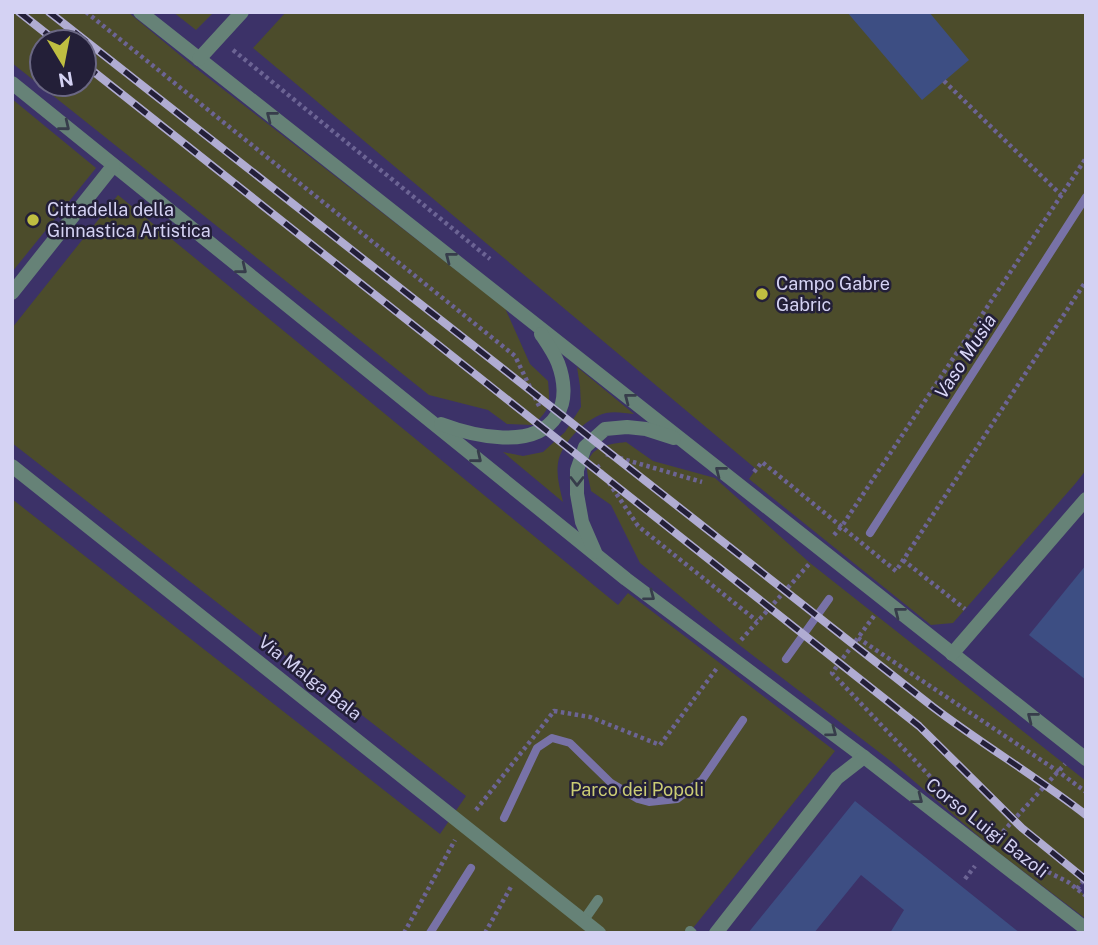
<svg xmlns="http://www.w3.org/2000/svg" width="1098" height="945" viewBox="0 0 1098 945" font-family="'Public Sans',sans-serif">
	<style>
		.green { fill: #4c4c2b; fill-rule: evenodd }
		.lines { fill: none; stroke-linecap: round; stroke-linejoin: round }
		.stream { stroke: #7872a7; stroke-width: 8 }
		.building { fill: #3d4e83 }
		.path { stroke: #6c6494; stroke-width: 4.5; stroke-dasharray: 3.5 3.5; stroke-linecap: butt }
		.service { stroke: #668277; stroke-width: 10 }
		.minor { stroke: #668277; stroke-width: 14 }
		.rail-casing { stroke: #b0acd2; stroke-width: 8 }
		.rail { stroke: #231f38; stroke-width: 5; stroke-dasharray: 16; stroke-linecap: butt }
		.oneway { stroke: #373d4b }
		.poi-dot { fill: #bfbe41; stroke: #231f38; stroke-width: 2.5 }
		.labels { text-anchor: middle; stroke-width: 5; stroke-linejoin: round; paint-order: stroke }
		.poi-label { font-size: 18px; fill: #d4d2f3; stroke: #231f38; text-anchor: start }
		.street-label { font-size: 18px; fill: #d4d2f3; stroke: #231f38 }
		.park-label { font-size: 18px; fill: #cbcc74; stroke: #231f38 }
		.water-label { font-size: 19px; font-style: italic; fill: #dad7f8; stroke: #231f38 }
	</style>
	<rect width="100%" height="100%" fill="#3c3268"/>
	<g class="green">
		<path d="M12 12H128L193 66 505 308 530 364 548 381C550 404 551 410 532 425L507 424 488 410 429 395 12 63ZM42 42H84V84H42Z"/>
		<polygon points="173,12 214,12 196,30"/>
		<polygon points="286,12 1086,12 1086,470 1075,484 953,623 931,625 749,479 756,469 253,48"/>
		<polygon points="12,99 96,168 12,272"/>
		<polygon points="118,195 618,605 628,593 835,751 689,933 12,933 12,499 440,834 466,796 12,443 12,328"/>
		<path d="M577 367 634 414C625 413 615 411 606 413 587 417 561 443 558 463 556 476 560 489 563 502L503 452 523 456 543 452 565 432 581 407 580 386Z"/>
		<path d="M626 442 653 461 715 478 810 563 1086 781V877L1077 889 1086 896V919L990 846 888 759 738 644 640 563 611 505 591 491C590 484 587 475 587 468 588 446 610 444 626 442Z"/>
	</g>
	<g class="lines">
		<g class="stream">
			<polyline points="870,533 1086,197"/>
			<polyline points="786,659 829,599"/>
			<polyline points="504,818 537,748 552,738 570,743 611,783 638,799 649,802 677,799 702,780 743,720"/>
			<polyline points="430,933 471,868"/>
		</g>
	</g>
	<g class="building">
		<polygon points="847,12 929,12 969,60 922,100"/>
		<polygon points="1086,565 1086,680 1029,635"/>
		<polygon points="855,801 1020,933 890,933 904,910 861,875 814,933 748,933"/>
	</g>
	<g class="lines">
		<g class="path">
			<polyline points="86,12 515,356 540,408"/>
			<polyline points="233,50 490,259"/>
			<polyline points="944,81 1061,195"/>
			<polyline points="606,454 702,482"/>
			<polyline points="597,465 638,526 757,621"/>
			<polyline points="754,472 762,462 896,571 1086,281"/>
			<polyline points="834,535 842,526 1086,158"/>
			<polyline points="903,560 965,609"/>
			<polyline points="874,616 832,673 941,788"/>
			<polyline points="858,638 1059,772 1086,792"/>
			<polyline points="741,640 810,563"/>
			<polyline points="476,810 554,711 590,717 660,745 717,668"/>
			<polyline points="998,837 1065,764"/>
			<polyline points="1048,872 1068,882 1086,896"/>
			<polyline points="965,879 975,866"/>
			<polyline points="1077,889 1086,877"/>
			<polyline points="404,933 455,840"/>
			<polyline points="485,933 512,885"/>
		</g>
		<g class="service">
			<polyline points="584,920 598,900"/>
			<polyline points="690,931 692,933"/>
		</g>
		<g class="minor">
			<polyline points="140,12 1086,759"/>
			<polyline points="199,59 242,12"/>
			<polyline points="12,83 626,579 864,757 1086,929"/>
			<polyline points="12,293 113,166"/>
			<path d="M441 424C473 436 535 451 557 415 567 400 564 379 558 363 554 353 547 343 541 334"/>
			<polyline points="12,466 599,933"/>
			<polyline points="595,552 582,522 577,494 577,470 585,447 605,429 627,427 646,429 674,438"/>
			<polyline points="952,654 1086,499"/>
			<polyline points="716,933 837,778 864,757"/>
		</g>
		<g class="rail-casing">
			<g id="rail">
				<polyline points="19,12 57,42"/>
				<path d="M49 12 933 707C983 745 1037 777 1086 815"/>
				<polyline points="84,64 919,726 1022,828 1086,880"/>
			</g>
		</g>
		<use href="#rail" class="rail"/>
	</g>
	<defs><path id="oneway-chevron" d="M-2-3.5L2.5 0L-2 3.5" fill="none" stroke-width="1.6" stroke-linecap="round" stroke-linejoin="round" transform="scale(1.75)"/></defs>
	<g class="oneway">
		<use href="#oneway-chevron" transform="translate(271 116) rotate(-142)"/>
		<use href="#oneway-chevron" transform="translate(65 126) rotate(39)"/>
		<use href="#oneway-chevron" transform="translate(450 257) rotate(-142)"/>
		<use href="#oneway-chevron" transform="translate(242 269) rotate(39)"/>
		<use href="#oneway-chevron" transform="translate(629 398) rotate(-142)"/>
		<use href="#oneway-chevron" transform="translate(477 458) rotate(39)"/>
		<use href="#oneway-chevron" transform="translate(720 471) rotate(-142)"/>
		<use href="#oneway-chevron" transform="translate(577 481) rotate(90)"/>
		<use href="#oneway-chevron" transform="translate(650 596) rotate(37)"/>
		<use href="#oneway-chevron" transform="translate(899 612) rotate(-142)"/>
		<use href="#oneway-chevron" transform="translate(1032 717) rotate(-142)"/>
		<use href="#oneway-chevron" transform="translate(832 732) rotate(37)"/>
		<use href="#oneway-chevron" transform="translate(918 799) rotate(38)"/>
	</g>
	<g class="poi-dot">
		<circle cx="33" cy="220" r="7"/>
		<circle cx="762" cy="294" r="7"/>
	</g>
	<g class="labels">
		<g class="poi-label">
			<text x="47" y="216">Cittadella della<tspan x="47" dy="21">Ginnastica Artistica</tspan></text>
			<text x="776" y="290">Campo Gabre<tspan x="776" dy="21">Gabric</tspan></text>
		</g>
		<g class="street-label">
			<text transform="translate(310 678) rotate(38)" y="6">Via Malga Bala</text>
			<text transform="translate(987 828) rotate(38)" y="6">Corso Luigi Bazoli</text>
		</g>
		<g class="park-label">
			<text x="637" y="796">Parco dei Popoli</text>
		</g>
		<g class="water-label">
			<text transform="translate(965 356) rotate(-57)" y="7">Vaso Musia</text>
		</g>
	</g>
	<rect width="1098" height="945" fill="none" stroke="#d4d2f3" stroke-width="28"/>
	<g transform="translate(63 63) rotate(170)"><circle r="33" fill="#231f38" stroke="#6a6783" stroke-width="2"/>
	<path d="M0-5L12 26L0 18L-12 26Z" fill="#bfbe41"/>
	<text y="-10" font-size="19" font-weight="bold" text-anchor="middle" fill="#d4d2f3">N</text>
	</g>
</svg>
